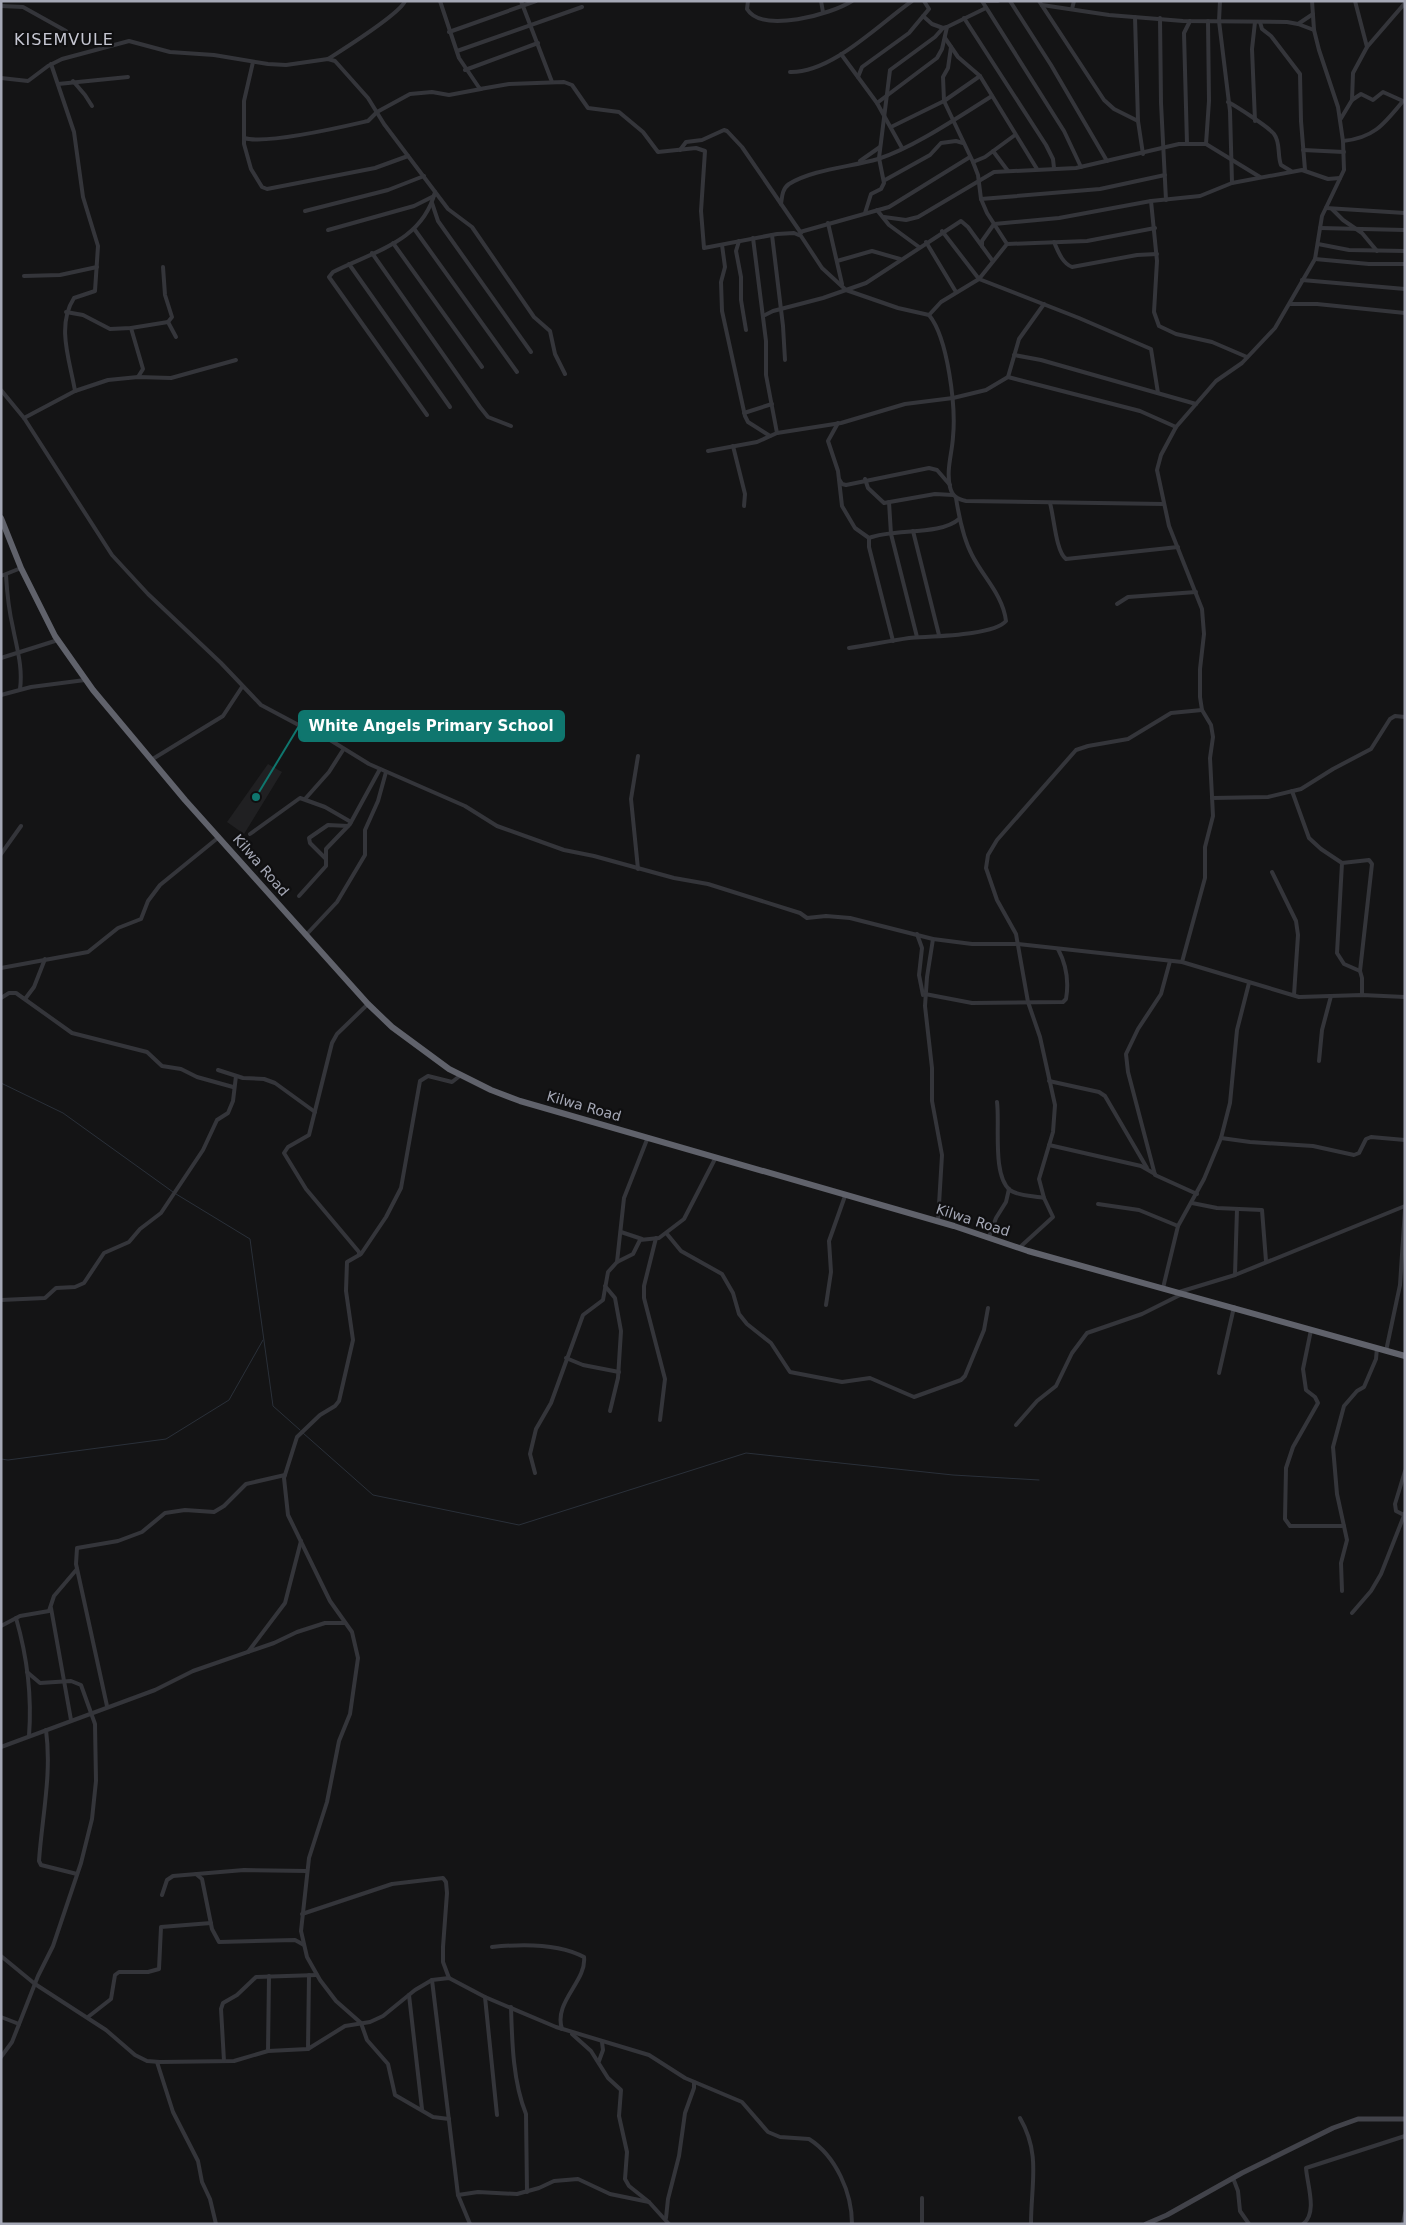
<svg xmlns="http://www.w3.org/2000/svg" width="1406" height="2225" viewBox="0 0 1406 2225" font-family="'DejaVu Sans',sans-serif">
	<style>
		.built { fill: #202022 }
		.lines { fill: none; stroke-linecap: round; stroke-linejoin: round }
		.stream { stroke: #2a3039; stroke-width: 1 }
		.street { stroke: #34353a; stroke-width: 4 }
		.secondary { stroke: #42434a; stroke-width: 5 }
		.highway { stroke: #60626b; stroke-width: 6 }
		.labels { text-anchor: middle; stroke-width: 4.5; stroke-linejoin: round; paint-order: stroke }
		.street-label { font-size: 14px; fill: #a5a8b6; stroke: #0f0f10 }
		.quarter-label { font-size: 16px; letter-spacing: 1px; fill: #c6c7d2; stroke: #0f0f10 }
		.leader { fill: none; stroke: #0f766e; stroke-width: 2 }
		.callout-dot { fill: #0f766e; stroke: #0f0f10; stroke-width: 2 }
		.callout { fill: #0f766e; stroke: #0f766e; stroke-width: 2 }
		.callout-label { font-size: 15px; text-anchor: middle; font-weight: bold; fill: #fff }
	</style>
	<rect width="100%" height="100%" fill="#141415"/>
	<polygon class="built" points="268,764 282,772 244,834 227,822"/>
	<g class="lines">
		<g class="stream">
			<polyline points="1,1083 63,1113 173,1192"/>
			<polyline points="176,1194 250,1239 273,1406 300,1430"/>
			<polyline points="303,1433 373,1495 519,1525 746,1453 953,1475 1039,1480"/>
			<polyline points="1,1459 8,1460 166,1439 229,1400 263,1340"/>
		</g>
		<g class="street">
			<path d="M440 1 459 58 480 89 509 84 564 82 572 85 588 108 619 112 643 132 658 152 696 148 705 151 701 211 704 248 777 234 794 233 801 236 822 268 846 290 898 308 929 315C948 338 956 407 953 437 952 454 946 470 950 487 952 496 957 499 966 501L1164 504"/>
			<polyline points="521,1 552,82"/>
			<path d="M748 1 747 9C762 34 832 14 852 1"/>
			<polyline points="821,1 823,12"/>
			<polyline points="982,1 1064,131 1081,167"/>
			<polyline points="986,1 998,1"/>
			<polyline points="1010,1 1051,65 1107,161"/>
			<polyline points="1039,1 1104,100 1114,109 1138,121"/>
			<polyline points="1220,1 1219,21 1230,111 1232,183"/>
			<polyline points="1042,5 1109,15 1183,21 1287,22 1298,24 1314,30"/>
			<polyline points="1,6 23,7 66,31"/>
			<polyline points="1072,9 1074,1"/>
			<polyline points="923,16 932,24 943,28"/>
			<polyline points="1135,17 1138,121 1143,154"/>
			<polyline points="964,18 1046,145 1053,159 1054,168"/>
			<polyline points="1160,18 1161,103 1166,200"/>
			<polyline points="1260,22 1262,29 1271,36 1300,74 1301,121 1305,170"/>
			<polyline points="1298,24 1313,14"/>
			<polyline points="449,32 536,1"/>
			<polyline points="945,38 958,57 980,76 1037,169"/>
			<polyline points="1367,47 1405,3"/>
			<polyline points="457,51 582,7"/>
			<polyline points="841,54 877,103 902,148"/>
			<path d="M328 59C342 50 400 14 405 1"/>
			<polyline points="253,62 244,101 244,144 251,169 262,187 267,189 375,168 408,156"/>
			<path d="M51 64 74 132 83 197 98 246 95 291 74 298C56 326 70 361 75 391"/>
			<polyline points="465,70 538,43"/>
			<path d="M790 72C832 73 879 24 912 1"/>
			<polyline points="858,77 862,67 909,33 929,9 924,1"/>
			<polyline points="1,78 28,81 48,66 62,59 129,41 170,52 214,55 268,64 286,65 328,59 335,61 368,98 384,124 448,209 472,227 534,317 550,331 555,354 565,374"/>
			<polyline points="73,81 85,95 92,106"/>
			<polyline points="58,84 128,77"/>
			<path d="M1228 102C1236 106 1270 128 1274 134 1281 143 1277 155 1281 165L1291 171"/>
			<polyline points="877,103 937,58 942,49 947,27 986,8"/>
			<polyline points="1340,120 1352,100 1353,73 1367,47 1355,1"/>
			<polyline points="1255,121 1252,49 1255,22"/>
			<polyline points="891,127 944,101 980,76"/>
			<path d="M244 138C267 145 342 127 368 121L377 112 410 94 432 92 449 95 481 89"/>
			<path d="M1343 141C1374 138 1384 124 1403 101L1383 92 1373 100 1361 94 1352 100"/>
			<polyline points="1187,144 1184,33 1190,21"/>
			<polyline points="1206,144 1209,101 1208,21"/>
			<polyline points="680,150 686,142 702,140 724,130 727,131 742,147 801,233"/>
			<polyline points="1303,150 1344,152"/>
			<polyline points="993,151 1008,171"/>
			<polyline points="860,161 880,147"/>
			<polyline points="973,162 985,157 1015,135"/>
			<polyline points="885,180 930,155 941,143 956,141 963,143"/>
			<polyline points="981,199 1100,189 1165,175"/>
			<polyline points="1151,201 1157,261 1154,312 1159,326 1176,334 1212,342 1247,357"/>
			<polyline points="432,203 438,221 531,352"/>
			<path d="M781 204C782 197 782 189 789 184 813 169 851 167 878 159 913 148 960 116 992 96"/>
			<polyline points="1326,208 1405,213"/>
			<polyline points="1332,209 1343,220 1362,233 1377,251"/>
			<polyline points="877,210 889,225 919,247"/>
			<polyline points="305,211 388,190 424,176"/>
			<polyline points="865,213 871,194 881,189 884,183 879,158 890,70 935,37 943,28 947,27"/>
			<polyline points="884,217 906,220 918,217 994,172 1076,168 1179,144 1206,144 1260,177"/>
			<polyline points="828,223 842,284"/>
			<polyline points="1320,228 1405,230"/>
			<polyline points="328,230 414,206 434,196"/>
			<polyline points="415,230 517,372"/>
			<polyline points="942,231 979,279 1079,318 1151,349 1158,393"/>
			<polyline points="800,232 889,207 970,157"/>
			<polyline points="772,235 783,326 785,360"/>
			<polyline points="753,238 766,341 766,375 777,433"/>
			<polyline points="739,241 736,251 741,277 741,300 746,330"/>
			<polyline points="926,242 956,292"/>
			<path d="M1054 242C1058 251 1062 263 1072 267L1137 255 1157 254"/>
			<polyline points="393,243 482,367"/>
			<polyline points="1007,244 1087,241 1155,228"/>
			<polyline points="1318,244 1349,250 1405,251"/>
			<polyline points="722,245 725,267 721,282 722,311 745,416 748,422 770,436"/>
			<polyline points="982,246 982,241 994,224 1059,218 1151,201 1200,196 1232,183 1302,170 1328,179 1340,178"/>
			<polyline points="372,253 480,407 488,417 511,426"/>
			<polyline points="1315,259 1369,264 1405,264"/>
			<polyline points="837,261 872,251 900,259"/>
			<polyline points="349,264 450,407"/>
			<polyline points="163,267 165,295 172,317 168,322"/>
			<polyline points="24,276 60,275 97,267"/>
			<polyline points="1302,280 1405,289"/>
			<polyline points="1290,304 1317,304 1405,313"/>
			<polyline points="66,312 83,315 110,329 131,328 168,322 176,337"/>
			<polyline points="929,315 941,302 979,279 1007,244 987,213 981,199 978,175 973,162 944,101 943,77 948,68 951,47"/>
			<polyline points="763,316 773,311 823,298 866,283 961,221 968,227 992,260"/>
			<polyline points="131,328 143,369 138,377"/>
			<polyline points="1014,355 1041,360 1196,404"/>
			<polyline points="1008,377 1140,411 1176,427"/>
			<polyline points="1,390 24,418 112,555 148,594 221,663 261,705 308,730 317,732 369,764 465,806 497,826 564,850 594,856 674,878 708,884 800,913 807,918 826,916 850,918 933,939 972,944 1018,944 1182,962 1299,997 1362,995 1405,997"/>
			<polyline points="744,413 772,404"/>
			<path d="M427 415 329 277 333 272C374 251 422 242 435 192"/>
			<polyline points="24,418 75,391 108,380 138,377 171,378 236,360"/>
			<polyline points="838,423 828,441 838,471 842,506 855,528 869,538"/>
			<polyline points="733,446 745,494 744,506"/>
			<polyline points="708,451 757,442 777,433 841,423 905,404 953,398 986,390 1008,377 1019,339 1044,304"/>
			<polyline points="839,479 842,484 846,485 929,468 937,470 950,485"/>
			<polyline points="865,479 868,488 884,503 935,494 953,495"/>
			<polyline points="889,502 891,534 917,637"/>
			<path d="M1050 503C1054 517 1056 552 1066 559L1178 547"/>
			<polyline points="913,531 939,635"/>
			<path d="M6 575C7 593 9 611 13 628 17 649 23 668 20 689"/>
			<polyline points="1,576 21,568"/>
			<polyline points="1117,604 1128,597 1196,592"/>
			<path d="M893 641 869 547V538C893 528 940 536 959 519"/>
			<path d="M849 648C869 645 889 641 909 638 930 636 993 636 1006 621 1003 595 983 577 972 555 963 538 959 517 956 498"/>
			<polyline points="1,658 58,640"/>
			<polyline points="1,695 31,687 85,680"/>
			<polyline points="151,760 223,716 242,687"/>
			<polyline points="1292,791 1309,838 1321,849 1342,863 1337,953 1344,964 1360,971 1362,978 1362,995"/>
			<polyline points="1212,798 1268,797 1301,789 1333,769 1371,749 1390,719 1395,716 1405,717"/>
			<polyline points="305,799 329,772 343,750"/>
			<polyline points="250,834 300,798 325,807 351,822"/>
			<polyline points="1,854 21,826"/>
			<polyline points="326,859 310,843 309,838 328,825 348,826"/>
			<polyline points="1342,863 1369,860 1372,864 1360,971"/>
			<polyline points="638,869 631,799 638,756"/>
			<polyline points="1272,872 1296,921 1298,935 1294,995"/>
			<polyline points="299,896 326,866 326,849 350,824 380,769"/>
			<polyline points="917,934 922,948 919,975 923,995"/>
			<polyline points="306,935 337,902 365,855 365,830 378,801 386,772"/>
			<polyline points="933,939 927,977 925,1006 932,1068 932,1101 942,1155 938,1221"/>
			<polyline points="1170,961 1161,994 1138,1029 1126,1054 1128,1072 1155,1175 1197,1194"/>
			<polyline points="1182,962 1205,878 1205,847 1213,816 1210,758 1213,737 1211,725 1202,710 1200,697 1200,669 1204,634 1202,609 1169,526 1157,470 1161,455 1176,427 1216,381 1242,363 1275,328 1315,259 1322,216 1344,170 1343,141 1338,107 1319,50 1314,30 1312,1"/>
			<polyline points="1,968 88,952 118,928 141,919 148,901 160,885 219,837"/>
			<path d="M925 994 972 1003 1063 1002 1066 999C1069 982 1066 964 1058 949"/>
			<polyline points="1,998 9,993 16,993 72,1033 147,1052 162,1066 181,1069 197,1077 233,1087"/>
			<polyline points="25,999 34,987 45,959"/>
			<polyline points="1319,1061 1322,1030 1331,996"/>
			<polyline points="218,1070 243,1078 264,1079 275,1083 315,1112"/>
			<polyline points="1049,1081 1099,1092 1105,1096 1147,1168"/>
			<path d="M997 1102C1000 1123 992 1176 1010 1190 1017 1196 1035 1196 1044 1198"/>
			<polyline points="1221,1138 1250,1142 1313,1146 1354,1155 1359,1153 1366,1139 1371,1137 1405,1140"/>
			<polyline points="1049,1145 1141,1166 1155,1174"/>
			<polyline points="1192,1203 1217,1208 1262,1210 1266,1261"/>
			<polyline points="1098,1204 1139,1210 1178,1226"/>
			<polyline points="621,1232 642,1239"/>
			<polyline points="667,1234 681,1251 722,1274 733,1293 739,1314 747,1324 771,1343 790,1372 842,1382 870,1378 914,1397 961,1380 965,1376 984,1330 988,1308"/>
			<polyline points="989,1237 996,1218 1006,1202 1009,1189"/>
			<polyline points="656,1238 644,1286 644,1298 665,1379 660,1420"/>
			<polyline points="1019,1248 1053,1217 1044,1198 1039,1179 1053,1132 1055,1105 1040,1037 1028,1002 1016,934 997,900 986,868 988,855 997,840 1076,750 1088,746 1128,739 1171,713 1202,710"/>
			<polyline points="359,1255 359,1252 306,1189 284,1153 288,1147 309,1135 332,1043 337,1034 368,1004"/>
			<polyline points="617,1262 624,1198 648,1137"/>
			<polyline points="1235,1275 1237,1209"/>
			<polyline points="605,1286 615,1298 621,1331 618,1378 610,1411"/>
			<polyline points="1163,1288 1178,1226 1204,1179 1221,1138 1230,1103 1237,1030 1249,983"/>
			<polyline points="1179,1292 1235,1275 1405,1206"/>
			<polyline points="1,1300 45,1298 56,1288 75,1287 84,1283 104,1253 129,1242 140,1229 161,1213 203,1150 217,1120 228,1113 233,1101 236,1076"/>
			<polyline points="826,1305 831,1272 829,1241 845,1196"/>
			<polyline points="1311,1330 1303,1369 1306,1390 1315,1397 1318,1403 1293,1447 1286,1468 1285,1519 1290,1526 1344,1526"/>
			<polyline points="1386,1351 1400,1285 1405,1209"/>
			<polyline points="566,1358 583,1365 619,1372"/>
			<polyline points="1219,1373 1234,1307"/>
			<polyline points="1016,1425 1037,1401 1056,1386 1072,1353 1087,1333 1142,1314 1182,1294"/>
			<polyline points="535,1473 530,1454 536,1429 551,1403 583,1315 603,1300 608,1272 617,1262 633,1254 640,1240 659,1238 684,1219 716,1157"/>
			<polyline points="1404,1515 1396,1511 1395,1504 1405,1471"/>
			<polyline points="1342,1591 1341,1563 1347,1540 1337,1494 1333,1447 1344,1406 1357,1391 1364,1387 1376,1359 1377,1348"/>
			<polyline points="51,1608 71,1720"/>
			<polyline points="1352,1613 1371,1591 1381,1574 1405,1513"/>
			<path d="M16 1618C27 1656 32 1697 29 1736"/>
			<polyline points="1,1626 20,1616 49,1611 54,1596 77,1569"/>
			<polyline points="248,1652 285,1603 301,1541"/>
			<polyline points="107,1706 76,1564 77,1548 118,1541 142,1532 165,1513 185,1510 214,1512 224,1506 246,1484 285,1475"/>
			<path d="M46 1730C52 1774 42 1817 39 1861L41 1865 77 1874"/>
			<polyline points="1,1747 155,1690 193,1671 274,1643 297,1632 325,1623 345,1623"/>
			<polyline points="196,1874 202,1879 212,1929 219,1942 295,1940 304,1945"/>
			<polyline points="162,1895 167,1880 173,1876 244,1870 307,1871"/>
			<polyline points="302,1914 392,1884 443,1878 446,1882 447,1893 443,1947 443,1962 449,1978"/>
			<path d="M492 1947C520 1944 558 1943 584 1957 587 1981 553 2002 562 2029"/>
			<path d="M1 1956 35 1984 106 2030 135 2055 147 2061 160 2062 234 2061 268 2051 308 2049 345 2026 370 2022 383 2016 415 1990 432 1980 449 1978 485 1997 556 2027 649 2055 685 2078 742 2102 768 2132 780 2137 809 2139C836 2156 852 2193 852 2224"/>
			<polyline points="432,1980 458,2195 470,2224"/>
			<polyline points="409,1995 422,2109"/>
			<polyline points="485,1997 497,2115"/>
			<path d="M511 2007C512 2042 513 2082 526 2114L527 2192"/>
			<polyline points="1,2017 19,2024"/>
			<polyline points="88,2017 111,1999 115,1975 119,1972 148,1972 159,1969 161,1927 211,1923"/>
			<polyline points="572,2034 591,2051 608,2078 621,2090 619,2116 627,2152 625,2179 629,2186 649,2202"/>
			<polyline points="308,2049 309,1975"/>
			<polyline points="268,2051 269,1976"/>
			<polyline points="1,2057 12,2042 38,1976 53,1946 81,1863 92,1819 96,1781 95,1724 81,1685 71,1681 40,1683 27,1672"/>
			<polyline points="224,2061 221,2009 223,2003 237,1995 256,1977 317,1975"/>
			<polyline points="599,2061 603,2050 602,2042"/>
			<polyline points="157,2062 173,2112 198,2161 202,2182 210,2199 216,2224"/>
			<path d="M1020 2118C1041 2154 1031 2184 1031 2224"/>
			<polyline points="449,2119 433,2117 395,2095 388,2064 367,2040 361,2023 336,2001 320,1980 307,1957 301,1931 309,1858 327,1802 339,1741 350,1714 358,1658 352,1632 330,1601 288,1515 284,1478 297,1437 320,1415 335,1406 339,1401 353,1340 346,1291 347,1262 361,1254 386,1217 401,1188 420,1081 428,1076 452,1082 461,1075"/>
			<polyline points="1233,2178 1238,2191 1240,2211 1249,2224"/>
			<polyline points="458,2195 478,2192 517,2194 539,2188 554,2181 578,2179 610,2194 649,2202 669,2224"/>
			<polyline points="666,2218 668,2199 679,2156 685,2113 694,2088 694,2082"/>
			<polyline points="922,2224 922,2198"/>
			<path d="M1303 2224C1318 2213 1307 2184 1306 2168L1405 2136"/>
			<polyline points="1403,2224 1405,2213"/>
		</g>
		<polyline class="secondary" points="1146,2224 1167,2215 1242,2173 1333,2128 1358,2119 1405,2119"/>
		<polyline class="highway" points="1,518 21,568 55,636 93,690 185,800 368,1004 392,1027 449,1069 491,1090 520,1101 954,1226 1028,1251 1405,1356"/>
	</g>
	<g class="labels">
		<g class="street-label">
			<text transform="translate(261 865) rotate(49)" y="5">Kilwa Road</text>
			<text transform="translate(584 1106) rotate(16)" y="5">Kilwa Road</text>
			<text transform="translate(973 1220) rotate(18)" y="5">Kilwa Road</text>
		</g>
		<g class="quarter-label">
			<text x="64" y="45">KISEMVULE</text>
		</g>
	</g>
	<path class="leader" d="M256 797L299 726"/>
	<circle class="callout-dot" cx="256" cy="797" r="5"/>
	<rect class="callout" x="299" y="711" width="265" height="30" rx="5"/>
	<g class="callout-label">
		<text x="431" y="731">White Angels Primary School</text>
	</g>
	<rect width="1406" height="2225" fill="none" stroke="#a5a8b6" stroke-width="5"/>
</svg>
